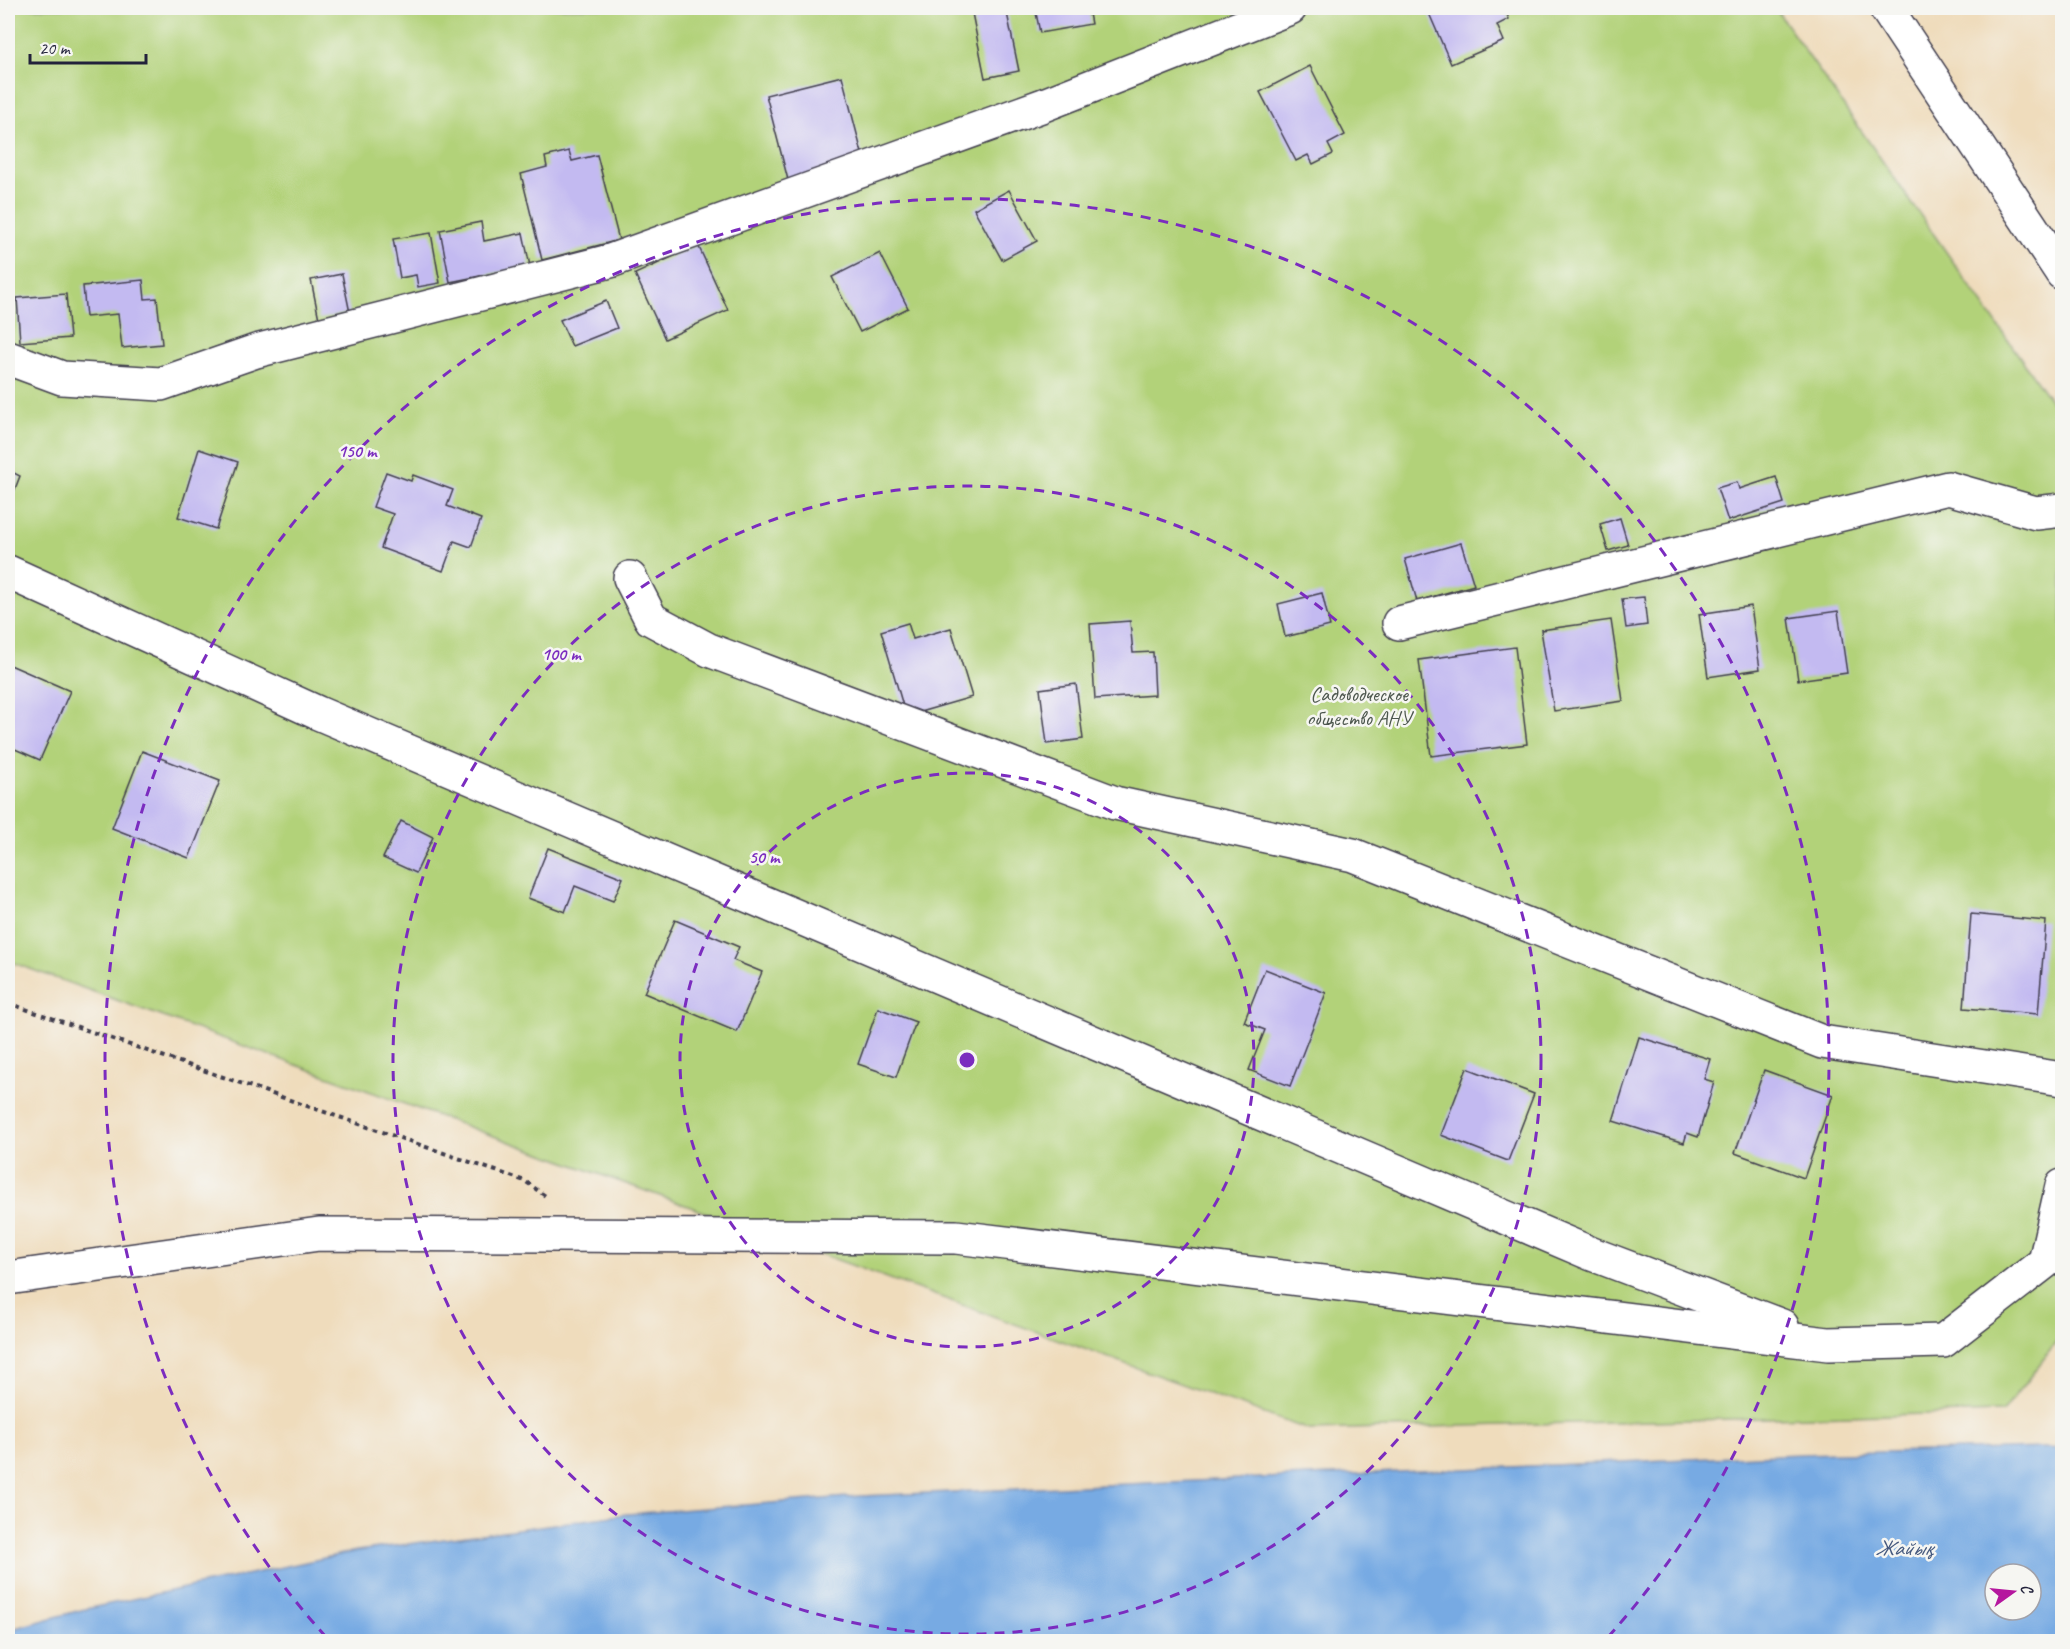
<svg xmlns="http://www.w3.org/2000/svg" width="2070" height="1649" viewBox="0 0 2070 1649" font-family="Caveat,sans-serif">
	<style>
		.green { fill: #b2d279; stroke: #6a7a5a; stroke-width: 1.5 }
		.water { fill: #77aae3; stroke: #4c668f; stroke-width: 1.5; fill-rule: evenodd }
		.building { fill: #c3baf1 }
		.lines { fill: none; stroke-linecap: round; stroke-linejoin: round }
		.minor-casing { stroke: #413e4e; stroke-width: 36 }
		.path { stroke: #413e4e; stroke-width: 4; stroke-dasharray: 4.5 4.5; stroke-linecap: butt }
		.minor { stroke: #fff; stroke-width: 33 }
		.ring { fill: none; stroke: #7b2cbf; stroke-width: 3; stroke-dasharray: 10 8 }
		.labels { text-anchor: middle; stroke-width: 5; stroke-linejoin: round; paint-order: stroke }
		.park-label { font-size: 21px; fill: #4d574e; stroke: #f6f6f2 }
		.water-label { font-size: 22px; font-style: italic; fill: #44587e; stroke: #f6f6f2 }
		.centre { fill: #7b2cbf; stroke: #f6f6f2; stroke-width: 3 }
		.ring-label { font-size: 18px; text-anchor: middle; font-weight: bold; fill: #7b2cbf; stroke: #f6f6f2; stroke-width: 5; stroke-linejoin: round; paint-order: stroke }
	</style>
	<rect width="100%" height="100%" fill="#f6f6f2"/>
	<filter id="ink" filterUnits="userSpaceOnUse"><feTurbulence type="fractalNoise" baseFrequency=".0167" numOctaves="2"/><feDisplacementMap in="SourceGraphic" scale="12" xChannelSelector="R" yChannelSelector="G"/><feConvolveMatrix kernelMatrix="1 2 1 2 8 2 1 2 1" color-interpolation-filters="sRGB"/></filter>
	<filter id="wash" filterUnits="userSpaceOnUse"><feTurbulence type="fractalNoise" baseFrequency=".008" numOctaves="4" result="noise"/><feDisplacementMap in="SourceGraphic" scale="24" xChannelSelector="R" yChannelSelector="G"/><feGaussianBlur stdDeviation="1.35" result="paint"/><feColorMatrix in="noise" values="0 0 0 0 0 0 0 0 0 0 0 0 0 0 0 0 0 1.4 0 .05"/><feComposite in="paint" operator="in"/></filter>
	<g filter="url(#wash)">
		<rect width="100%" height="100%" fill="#efdcbc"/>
		<polygon class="green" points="8,8 1775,8 2062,417 2062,1335 2003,1412 1309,1430 8,961"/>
		<path class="water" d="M2047 1448 2062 1449V1641H8V1630L81 1610 357 1551 627 1514 861 1496 1800 1454ZM1995 1574H2031V1610H1995Z"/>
		<g id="blocks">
			<g class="building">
				<polygon points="971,8 1006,8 1019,71 985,78"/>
				<polygon points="1035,8 1088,8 1091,24 1040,33"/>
				<polygon points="1436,8 1504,8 1509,19 1497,25 1504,41 1451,64 1428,11"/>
				<polygon points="1310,66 1345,135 1328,144 1333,154 1313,164 1308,155 1296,161 1260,92"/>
				<polygon points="842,76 864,161 788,180 766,95"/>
				<polygon points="569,151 572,161 597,155 619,240 542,260 521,174 547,167 545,157"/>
				<polygon points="1009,190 1037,241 1002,260 974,209"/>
				<polygon points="481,222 484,241 523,233 530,266 450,282 440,230"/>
				<polygon points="431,233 440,283 418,287 416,275 400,278 393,239"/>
				<polygon points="698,245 728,310 665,339 635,274"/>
				<polygon points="880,253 908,308 860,332 832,277"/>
				<polygon points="342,274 350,313 319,319 311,280"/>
				<polygon points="143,280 145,299 157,298 162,344 122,348 118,314 86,317 83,286"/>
				<polygon points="66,294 70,338 20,342 17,298"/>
				<polygon points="606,301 617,328 572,346 560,320"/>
				<polygon points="199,449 238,462 216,529 178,517"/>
				<polygon points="8,470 20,476 8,507"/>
				<polygon points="386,472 411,481 413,475 453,490 447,506 481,519 471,547 454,541 443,571 381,548 393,514 373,507"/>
				<polygon points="1776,477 1784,503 1728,521 1717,488 1737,482 1739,489"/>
				<polygon points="1620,518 1628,545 1608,551 1600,524"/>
				<polygon points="1461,543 1474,585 1417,601 1405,559"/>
				<polygon points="1322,593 1330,626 1285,637 1278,604"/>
				<polygon points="1644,597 1647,625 1626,628 1622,599"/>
				<polygon points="1751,606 1760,669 1708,677 1699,614"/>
				<polygon points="1838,611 1847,673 1798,680 1789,618"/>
				<polygon points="1611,620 1623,701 1554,711 1541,630"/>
				<polygon points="1130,621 1133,653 1153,652 1155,695 1095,699 1090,624"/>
				<polygon points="908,623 913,639 951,628 972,697 906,716 881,631"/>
				<polygon points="1515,647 1527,744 1431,756 1419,660"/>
				<polygon points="8,664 70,691 40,760 8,746"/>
				<polygon points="1076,684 1083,739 1047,744 1040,689"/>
				<polygon points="142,751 220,781 189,858 112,828"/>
				<polygon points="401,821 433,837 416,873 383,858"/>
				<polygon points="548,848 623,878 613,901 575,886 565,912 528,898"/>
				<polygon points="1971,914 2046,921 2038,1014 1964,1008"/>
				<polygon points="675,920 739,947 733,960 762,972 737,1032 644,993"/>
				<polygon points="1265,969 1326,993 1290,1086 1249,1070 1265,1030 1244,1022"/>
				<polygon points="878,1008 916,1022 896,1077 858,1064"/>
				<polygon points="1639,1037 1710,1059 1704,1079 1714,1082 1698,1137 1687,1133 1684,1143 1613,1121"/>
				<polygon points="1467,1068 1534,1094 1508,1161 1441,1135"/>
				<polygon points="1764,1070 1833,1095 1804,1178 1735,1153"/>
			</g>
		</g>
	</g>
	<g filter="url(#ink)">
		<use href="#blocks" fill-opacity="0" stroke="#413e4e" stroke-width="1.5"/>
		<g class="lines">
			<g class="minor-casing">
				<g id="minor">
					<polyline points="1886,8 2062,273"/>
					<polyline points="8,358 62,378 161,384 256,351 610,261 1041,106 1290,8"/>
					<polyline points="8,572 318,713 1592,1254 1782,1326"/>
					<polyline points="630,578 651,619 709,650 1115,803 1353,855 1822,1042 2062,1079"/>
					<polyline points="1399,623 1948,488 2036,513 2062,510"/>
					<polyline points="8,1278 319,1234 956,1237 1828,1344 1943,1341 2045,1262 2062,1186"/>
				</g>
			</g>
			<polyline class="path" points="8,1003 525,1181 548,1198"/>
			<use href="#minor" class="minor"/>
		</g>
	</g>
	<g class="ring">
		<circle cx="967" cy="1060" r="287"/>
		<circle cx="967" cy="1060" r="574"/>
		<path d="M326 1637A862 862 0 1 1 1608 1637"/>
	</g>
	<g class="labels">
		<g class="park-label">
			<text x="1359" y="701">Садоводческое<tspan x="1359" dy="24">общество АНУ</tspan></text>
		</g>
		<g class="water-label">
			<text x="1904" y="1555">Жайық</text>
		</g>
	</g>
	<circle cx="967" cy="1060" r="9" class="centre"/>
	<g class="ring-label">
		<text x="357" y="457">150 m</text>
		<text x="561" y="660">100 m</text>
		<text x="764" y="863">50 m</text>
	</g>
	<rect width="2070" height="1649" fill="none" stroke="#f6f6f2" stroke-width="30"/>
	<g transform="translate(2013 1592) rotate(75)"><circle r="28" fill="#f6f6f2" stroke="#a1a1a9" stroke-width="1.5"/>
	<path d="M0-4.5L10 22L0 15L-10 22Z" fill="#b5179e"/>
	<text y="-9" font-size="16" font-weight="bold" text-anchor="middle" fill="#22223b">С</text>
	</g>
	<path d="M30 54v9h116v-9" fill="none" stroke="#22223b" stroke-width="3"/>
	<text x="39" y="54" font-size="18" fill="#22223b" stroke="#f6f6f2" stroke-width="4.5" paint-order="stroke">20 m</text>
</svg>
